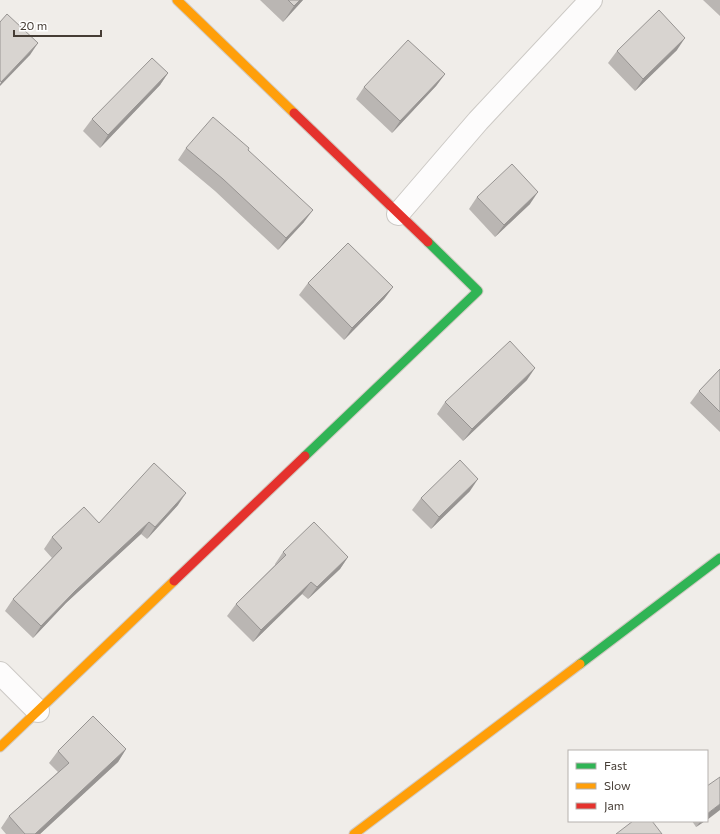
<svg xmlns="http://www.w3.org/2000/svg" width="720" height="834" viewBox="0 0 720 834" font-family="Commissioner,sans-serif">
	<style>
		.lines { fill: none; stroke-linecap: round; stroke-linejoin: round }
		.street-casing { stroke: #ccc9c5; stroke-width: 24 }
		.fast-casing { stroke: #d1cac1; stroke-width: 11 }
		.slow-casing { stroke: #d1cac1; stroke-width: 11 }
		.jam-casing { stroke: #d1cac1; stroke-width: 11 }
		.street { stroke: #fdfcfc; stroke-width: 22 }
		.fast { stroke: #30b455; stroke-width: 9 }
		.slow { stroke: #ff9f0a; stroke-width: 9 }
		.jam { stroke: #e5322d; stroke-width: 9 }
		.wall { fill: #bab6b3 }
		.shaded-wall { fill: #979492 }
		.building { fill: #d8d4d0; stroke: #979492 }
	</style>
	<rect width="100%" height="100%" fill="#f0ede9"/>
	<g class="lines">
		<g class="street-casing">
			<g id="street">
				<polyline points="398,214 478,121 591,0"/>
				<polyline points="0,673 38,711"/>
			</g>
		</g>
		<g class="fast-casing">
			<g id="fast">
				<polyline points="305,456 478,291 428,242"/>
				<polyline points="580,664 720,558"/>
			</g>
		</g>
		<g class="slow-casing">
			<g id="slow">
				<polyline points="177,0 294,113"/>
				<polyline points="0,747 174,581"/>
				<polyline points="354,834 580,664"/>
			</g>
		</g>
		<g class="jam-casing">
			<g id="jam">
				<polyline points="294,113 428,242"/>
				<polyline points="174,581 305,456"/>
			</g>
		</g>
		<use href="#street" class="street"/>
		<use href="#fast" class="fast"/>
		<use href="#slow" class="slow"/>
		<use href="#jam" class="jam"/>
	</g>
	<g class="wall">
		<polygon points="260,0 303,0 283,22"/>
		<polygon points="703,0 720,0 720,16"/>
		<polygon points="677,50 635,91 608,63 617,51"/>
		<polygon points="168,73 160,85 100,148 83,131 92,119"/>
		<polygon points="445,74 436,86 392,133 356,99 364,87"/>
		<polygon points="186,148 248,150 304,222 278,250 215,191 178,160"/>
		<polygon points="477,197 530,204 495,237 469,209"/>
		<polygon points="308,283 393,287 384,299 344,340 299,295"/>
		<polygon points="720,369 720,432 690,403 699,391"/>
		<polygon points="527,380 463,441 437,414 445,402"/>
		<polygon points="470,491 431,529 412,510 421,498"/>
		<polygon points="178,505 147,539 141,534 66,603 33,638 5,611 13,599 52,558 44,549 52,537 99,523"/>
		<polygon points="283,552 348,557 340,569 308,599 302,594 253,642 227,616 236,604 275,565 275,564"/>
		<polygon points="126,749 118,762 40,834 6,834 1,828 9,816 58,772 49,763 58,751"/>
		<polygon points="692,821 705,821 696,827"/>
	</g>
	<g class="shaded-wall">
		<polygon points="300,0 303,0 283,22 294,6"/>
		<polygon points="685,38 677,50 635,91 643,79"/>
		<polygon points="38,43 30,55 0,86 0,84 1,82"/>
		<polygon points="168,73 160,85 100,148 108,135"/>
		<polygon points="445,74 436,86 392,133 400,121"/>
		<polygon points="538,192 530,204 495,237 504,225"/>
		<polygon points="313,210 304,222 278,250 286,238"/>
		<polygon points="393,287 384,299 344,340 352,328"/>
		<polygon points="535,368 527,380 463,441 472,429"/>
		<polygon points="478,479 470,491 431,529 439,517"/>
		<polygon points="186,493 178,505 147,539 155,527"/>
		<polygon points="149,522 141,534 66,603 33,638 41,626 75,591"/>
		<polygon points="348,557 340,569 308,599 317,587"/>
		<polygon points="311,582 302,594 253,642 261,630"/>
		<polygon points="126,749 118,762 40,834 35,834"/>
		<polygon points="720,804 720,810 707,820 707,814"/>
		<polygon points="701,821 705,821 696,827"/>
	</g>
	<g class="building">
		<polygon points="288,0 300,0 294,6"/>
		<polygon points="659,10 685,38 643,79 617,51"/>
		<polygon points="7,14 38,43 1,82 0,80 0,22"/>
		<polygon points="408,40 445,74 400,121 364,87"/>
		<polygon points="152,58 168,73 108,135 92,119"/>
		<polygon points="213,117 249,148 248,150 313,210 286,238 223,179 186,148"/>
		<polygon points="512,164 538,192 504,225 477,197"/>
		<polygon points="348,243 393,287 352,328 308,283"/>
		<polygon points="510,341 535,368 472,429 445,402"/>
		<polygon points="720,369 720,412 699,391"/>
		<polygon points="460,460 478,479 439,517 421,498"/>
		<polygon points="154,463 186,493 155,527 149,522 75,591 41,626 13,599 62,548 52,537 84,507 99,523"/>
		<polygon points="314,522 348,557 317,587 311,582 261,630 236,604 286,555 283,552"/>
		<polygon points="93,716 126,749 35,834 25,834 9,816 69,763 58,751"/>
		<polygon points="720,777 720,804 707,814 707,786"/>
		<polygon points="633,821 652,821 662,834 616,834"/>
	</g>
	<rect x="568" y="750" width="140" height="72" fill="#ffffff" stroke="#b5b1ae"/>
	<rect x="576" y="763" width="20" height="6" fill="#30b455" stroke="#b5b1ae"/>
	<text x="604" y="770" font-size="12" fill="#463d35">Fast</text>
	<rect x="576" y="783" width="20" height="6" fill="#ff9f0a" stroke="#b5b1ae"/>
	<text x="604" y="790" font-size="12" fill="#463d35">Slow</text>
	<rect x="576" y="803" width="20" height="6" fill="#e5322d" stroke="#b5b1ae"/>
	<text x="604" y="810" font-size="12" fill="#463d35">Jam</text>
	<path d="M14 30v6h87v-6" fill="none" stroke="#463d35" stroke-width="2"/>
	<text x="20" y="30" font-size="12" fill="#463d35" stroke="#ffffff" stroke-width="3" paint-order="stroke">20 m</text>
</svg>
